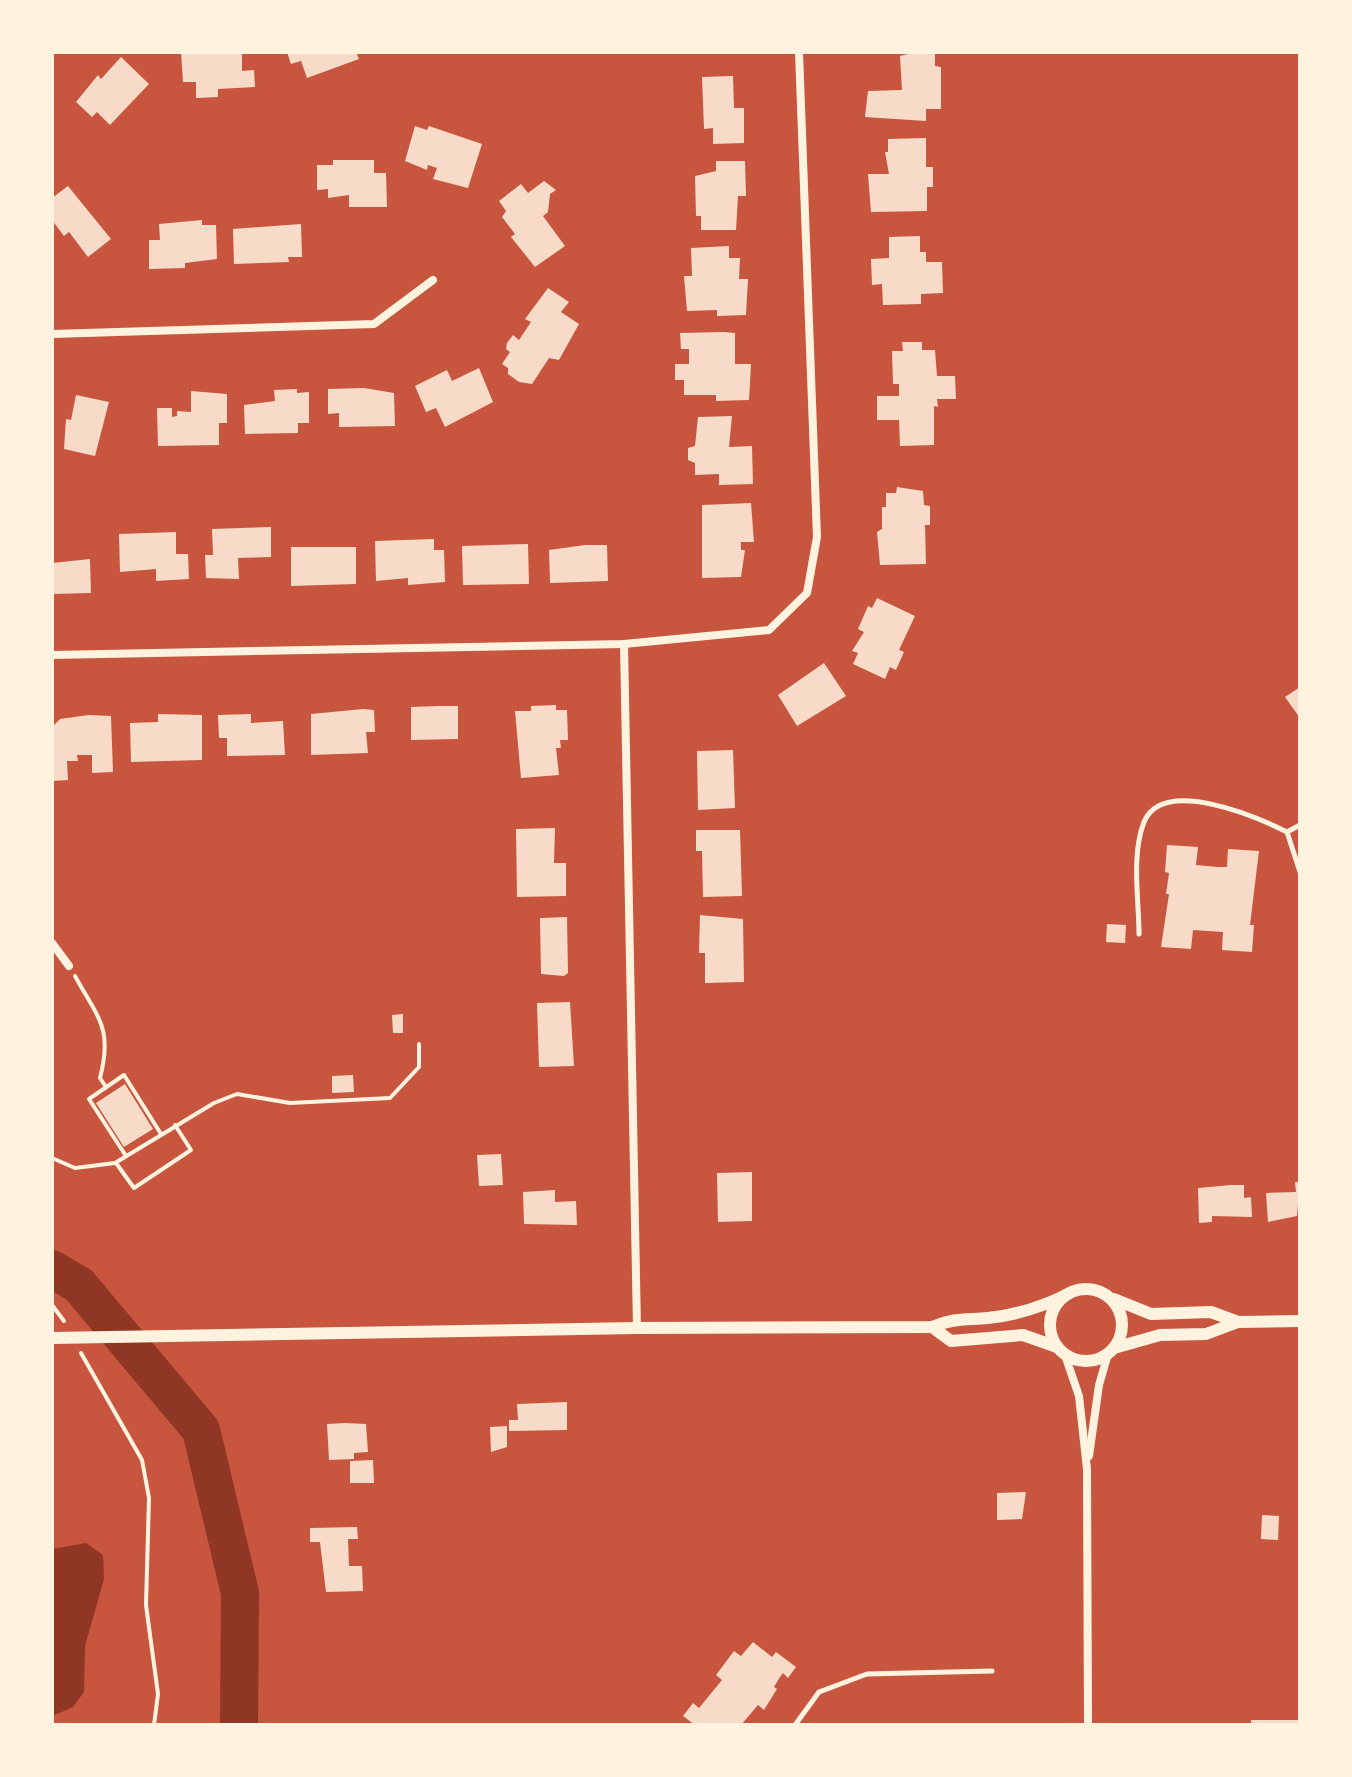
<svg xmlns="http://www.w3.org/2000/svg" width="1352" height="1777" viewBox="0 0 1352 1777" font-family="'Exo 2',sans-serif">
	<style>
		.water { fill: #8f3625 }
		.lines { fill: none; stroke-linecap: round; stroke-linejoin: round }
		.river { stroke: #8f3625; stroke-width: 38 }
		.building { fill: #f7dbc8 }
		.path { stroke: #fff3e0; stroke-width: 4 }
		.service { stroke: #fff3e0; stroke-width: 5 }
		.minor { stroke: #fff3e0; stroke-width: 8 }
		.tertiary { stroke: #fff3e0; stroke-width: 12 }
	</style>
	<rect width="100%" height="100%" fill="#c8553d"/>
	<polygon class="water" points="86,1543 103,1555 104,1579 85,1646 84,1692 73,1707 52,1716 52,1549"/>
	<g class="lines">
		<polyline class="river" points="52,1269 79,1285 201,1430 240,1593 239,1725"/>
	</g>
	<g class="building">
		<polygon points="181,52 242,52 242,71 254,70 255,87 218,89 218,97 196,98 196,82 183,82"/>
		<polygon points="287,52 356,52 359,59 307,78 301,61 291,64"/>
		<polygon points="908,54 935,54 935,66 941,67 941,109 926,109 926,121 865,117 868,91 902,90 900,56"/>
		<polygon points="121,57 149,84 110,125 97,112 92,117 76,102 98,75 101,79"/>
		<polygon points="733,76 734,108 744,108 744,143 713,144 713,128 704,129 702,77"/>
		<polygon points="415,126 427,130 429,126 482,144 468,188 433,179 437,168 428,165 427,170 405,161"/>
		<polygon points="926,138 926,167 933,167 933,187 927,187 927,211 871,212 868,174 889,174 885,152 888,152 888,139"/>
		<polygon points="333,160 374,160 374,173 386,173 387,207 349,207 349,195 328,198 328,189 317,190 317,165 333,165"/>
		<polygon points="716,161 745,161 746,196 738,196 736,230 701,230 701,216 696,216 695,176 716,171"/>
		<polygon points="544,181 556,190 550,194 548,212 543,216 565,246 535,267 511,237 515,234 502,217 506,211 499,201 521,184 528,193"/>
		<polygon points="68,186 111,239 88,257 69,232 64,236 52,220 52,198"/>
		<polygon points="202,220 202,225 216,225 217,259 185,263 185,268 149,269 149,240 160,240 159,224"/>
		<polygon points="301,224 302,257 288,257 289,262 234,264 233,229"/>
		<polygon points="920,236 920,252 926,252 926,262 942,262 943,293 921,294 921,304 883,305 882,284 872,285 871,259 889,258 889,237"/>
		<polygon points="729,246 729,258 740,258 739,279 748,279 746,315 717,316 717,310 687,311 684,276 692,276 691,248"/>
		<polygon points="548,288 569,302 561,312 579,324 559,360 549,358 532,384 519,382 508,374 508,368 502,364 510,352 506,349 507,343 513,335 519,340 531,322 525,319"/>
		<polygon points="724,332 735,333 735,364 751,364 749,400 716,401 716,395 684,395 684,380 675,380 675,364 689,364 689,349 681,349 680,333"/>
		<polygon points="902,342 922,342 922,350 935,350 937,376 955,376 956,399 937,399 938,407 934,406 934,445 900,446 899,420 877,420 877,396 899,396 899,384 893,384 892,351 903,351"/>
		<polygon points="479,368 493,402 445,427 436,408 426,412 415,386 447,370 452,381"/>
		<polygon points="364,388 394,393 395,426 339,427 339,413 328,414 328,389"/>
		<polygon points="297,389 297,393 309,392 309,423 298,423 298,433 245,434 244,405 275,401 274,390"/>
		<polygon points="191,391 227,394 227,423 219,423 219,445 158,446 157,408 172,408 172,417 177,416 177,411 191,412"/>
		<polygon points="76,395 109,402 95,456 64,449 66,419 71,420"/>
		<polygon points="732,416 729,447 752,446 753,484 719,485 719,474 695,475 695,463 688,460 688,448 695,446 698,417"/>
		<polygon points="897,487 923,491 924,505 930,506 930,525 925,525 926,564 880,565 877,532 882,529 882,507 886,507 886,493 896,493"/>
		<polygon points="751,503 754,542 741,542 741,550 745,550 741,577 702,578 702,505"/>
		<polygon points="271,527 271,557 238,558 239,579 206,578 205,555 213,555 212,529"/>
		<polygon points="176,532 176,554 188,554 189,579 156,581 156,569 120,572 119,534"/>
		<polygon points="434,539 434,550 444,550 445,582 408,585 408,578 376,581 375,541"/>
		<polygon points="528,544 529,584 463,585 462,546"/>
		<polygon points="585,545 607,545 608,581 550,583 549,550"/>
		<polygon points="291,547 356,547 356,584 291,586"/>
		<polygon points="90,559 91,593 52,594 52,563"/>
		<polygon points="877,598 915,616 899,650 904,652 896,670 890,667 885,679 853,664 858,653 852,651 864,632 858,629 868,606 872,608"/>
		<polygon points="824,663 846,696 797,726 778,695"/>
		<polygon points="1300,687 1300,718 1285,697"/>
		<polygon points="556,705 556,710 567,710 568,740 560,740 561,748 556,748 559,775 521,778 515,711 531,711 531,706"/>
		<polygon points="438,706 458,706 458,739 411,740 411,707"/>
		<polygon points="363,709 374,710 375,732 366,732 368,753 311,755 311,714"/>
		<polygon points="158,714 202,715 202,760 131,762 130,723 158,722"/>
		<polygon points="251,714 251,723 283,721 285,755 227,756 227,738 219,738 218,715"/>
		<polygon points="89,715 111,716 113,772 92,773 92,755 77,755 78,761 67,761 68,780 52,781 54,725 60,719"/>
		<polygon points="733,750 735,808 698,810 697,751"/>
		<polygon points="555,828 554,863 566,863 566,896 517,897 516,829"/>
		<polygon points="696,830 740,830 742,896 703,897 702,851 696,851"/>
		<polygon points="1167,845 1198,847 1196,865 1218,867 1227,867 1228,849 1259,851 1250,925 1254,925 1252,952 1222,950 1223,932 1193,930 1191,949 1161,947 1169,894 1166,894 1169,873 1165,872"/>
		<polygon points="700,915 743,919 744,982 705,983 705,953 699,953"/>
		<polygon points="567,917 568,973 564,976 541,974 540,918"/>
		<polygon points="1107,924 1126,925 1125,943 1106,942"/>
		<polygon points="570,1002 574,1066 539,1067 537,1003"/>
		<polygon points="403,1014 403,1033 393,1033 392,1015"/>
		<polygon points="353,1075 354,1092 332,1093 332,1076"/>
		<polygon points="125,1084 153,1129 124,1147 96,1103"/>
		<polygon points="501,1154 503,1185 479,1186 477,1155"/>
		<polygon points="752,1172 752,1221 718,1222 717,1173"/>
		<polygon points="1295,1182 1300,1182 1297,1216 1268,1222 1266,1193 1296,1192"/>
		<polygon points="1231,1185 1244,1185 1244,1198 1251,1197 1252,1217 1212,1216 1212,1222 1199,1223 1198,1188"/>
		<polygon points="555,1190 555,1202 576,1201 577,1225 524,1224 523,1192"/>
		<polygon points="567,1402 567,1430 509,1431 509,1420 518,1420 517,1404"/>
		<polygon points="345,1423 366,1424 368,1452 354,1453 354,1459 329,1460 327,1424"/>
		<polygon points="507,1426 507,1447 491,1452 490,1427"/>
		<polygon points="373,1460 374,1483 350,1483 350,1461"/>
		<polygon points="1026,1492 1022,1519 997,1520 997,1493"/>
		<polygon points="1262,1515 1279,1516 1278,1540 1261,1539"/>
		<polygon points="357,1527 358,1539 348,1539 349,1566 362,1566 363,1591 326,1592 320,1542 310,1542 310,1528"/>
		<polygon points="753,1642 772,1657 776,1652 796,1667 788,1678 783,1673 780,1677 774,1687 777,1689 764,1710 758,1705 741,1725 695,1725 683,1716 693,1703 699,1708 722,1680 716,1675 734,1651 741,1656"/>
		<rect x="1251" y="1720" width="49" height="5"/>
	</g>
	<g class="lines">
		<g class="path">
			<path d="M75 976C98 1018 113 1028 100 1078L106 1087"/>
			<polyline points="126,1156 89,1099 124,1075 161,1134"/>
			<polyline points="52,1158 75,1168 115,1163 214,1103 237,1094 290,1103 390,1098 419,1067 419,1044"/>
			<polyline points="116,1163 134,1188 191,1150 175,1125"/>
			<polyline points="52,1305 64,1321"/>
			<polyline points="81,1353 142,1460 149,1498 146,1605 158,1694 154,1725"/>
		</g>
		<g class="service">
			<polyline points="1287,832 1300,825"/>
			<path d="M1139 934C1139 900 1131 855 1144 822 1163 776 1257 817 1287 832L1300 872"/>
			<polyline points="795,1725 819,1692 867,1674 992,1671"/>
		</g>
		<g class="minor">
			<polyline points="52,334 374,324 433,280"/>
			<polyline points="624,644 637,1328"/>
			<polyline points="52,655 624,644 769,630 807,593 817,537 799,52"/>
			<polyline points="52,943 69,966"/>
			<polyline points="1065,1355 1079,1396 1087,1469 1088,1725"/>
			<polyline points="1089,1456 1099,1385 1108,1354"/>
		</g>
		<g class="tertiary">
			<circle cx="1086" cy="1325" r="36"/>
			<polyline points="1114,1299 1151,1314 1211,1312 1238,1322"/>
			<polyline points="932,1327 951,1341 1023,1335 1057,1347"/>
			<path d="M52 1338 637 1328 932 1327C952 1318 967 1320 988 1318 1017 1315 1042 1307 1068 1294"/>
			<polyline points="1114,1348 1160,1335 1206,1334 1238,1322 1300,1321"/>
		</g>
	</g>
	<rect width="1352" height="1777" fill="none" stroke="#fff3e0" stroke-width="108"/>
</svg>
